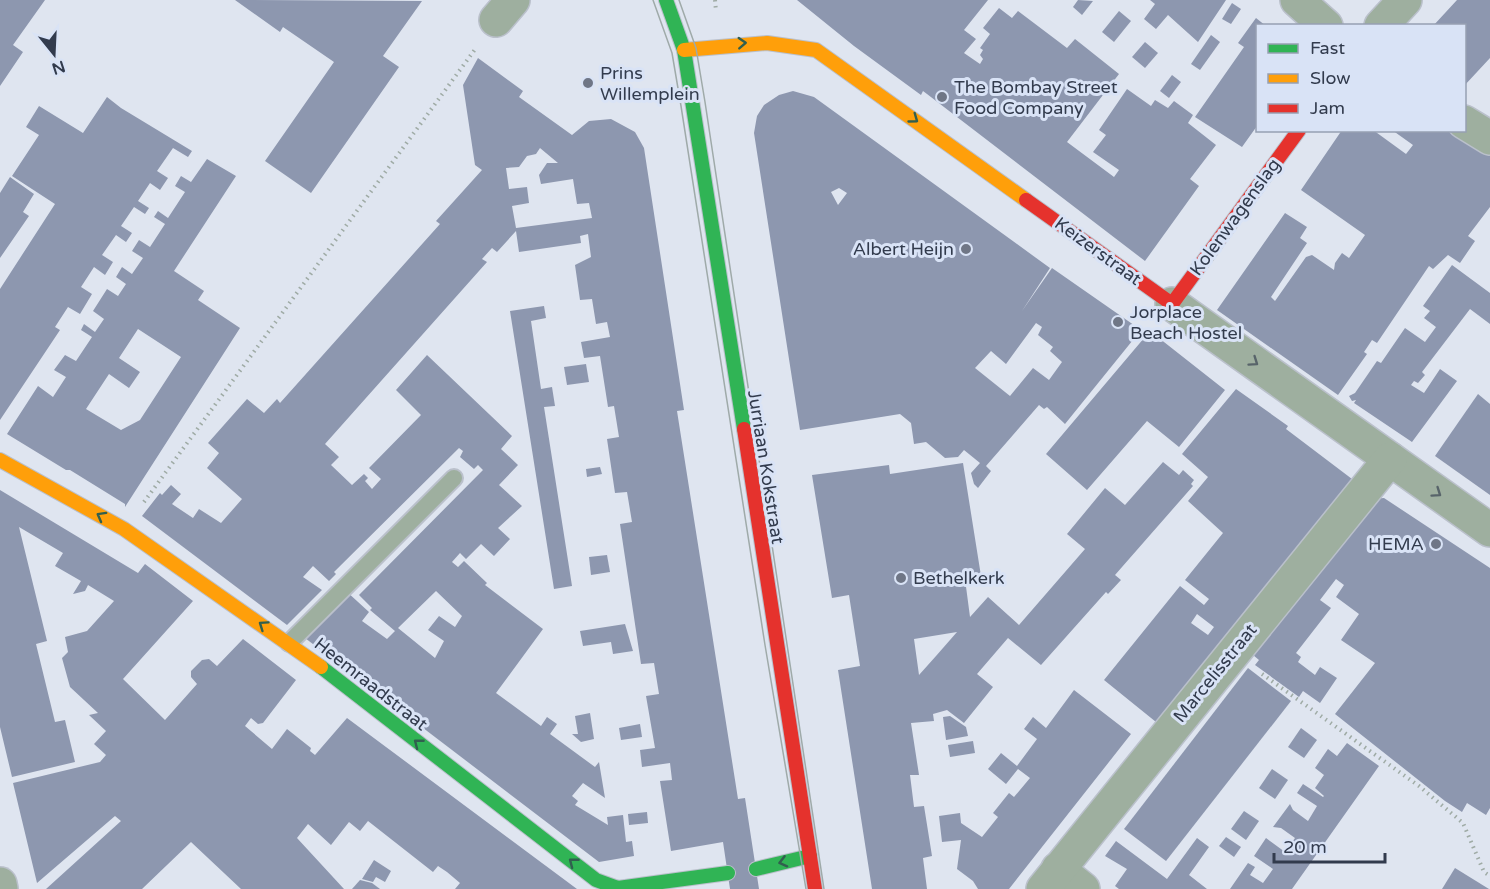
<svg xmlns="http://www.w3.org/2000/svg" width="1490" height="889" viewBox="0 0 1490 889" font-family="'Varela Round',sans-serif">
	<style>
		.building { fill: #8d97af; fill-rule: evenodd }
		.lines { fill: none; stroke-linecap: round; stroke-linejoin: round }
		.lane-casing { stroke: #bac0cb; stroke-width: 20 }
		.street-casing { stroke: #bac0cb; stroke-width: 36 }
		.fast-casing { stroke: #bac0cb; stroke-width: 16 }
		.slow-casing { stroke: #bac0cb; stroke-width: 16 }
		.jam-casing { stroke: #bac0cb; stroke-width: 16 }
		.path { stroke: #9faba5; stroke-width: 4; stroke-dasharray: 1.5 4.5; stroke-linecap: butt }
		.lane { stroke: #9eaf9f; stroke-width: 16 }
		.street { stroke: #9eaf9f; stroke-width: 33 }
		.fast { stroke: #30b455; stroke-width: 14 }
		.slow { stroke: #ff9f0a; stroke-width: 14 }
		.jam { stroke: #e5322d; stroke-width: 14 }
		.tram { stroke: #9faaa9; stroke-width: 1.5 }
		.oneway { stroke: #315f4f }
		.oneway2 { stroke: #58646a }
		.poi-dot { fill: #6f7686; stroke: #d9e3f6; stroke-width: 2 }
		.labels { text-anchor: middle; stroke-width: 6; stroke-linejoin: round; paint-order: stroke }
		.poi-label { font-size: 18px; fill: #323b4d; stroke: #d9e3f6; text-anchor: start }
		.street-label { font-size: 18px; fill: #323b4d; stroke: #d9e3f6 }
	</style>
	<rect width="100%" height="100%" fill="#dfe5f0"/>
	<g class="building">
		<polygon points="0,0 45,0 13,45 23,52 0,86"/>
		<polygon points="235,0 422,1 383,56 399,67 311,193 265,161 334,62 283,27 280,32"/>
		<polygon points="797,0 988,0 964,30 976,39 964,53 980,64 983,59 980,55 983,50 980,48 990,34 983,28 999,8 1012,18 1018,11 1067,48 1075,39 1119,74 1067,142 1114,177 1119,170 1093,152 1106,135 1099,130 1127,89 1151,106 1155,100 1168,108 1174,101 1193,115 1188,123 1216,145 1190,179 1199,186 1145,261 927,94 923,91 921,95 854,46"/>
		<polygon points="1078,0 1093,1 1082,15 1073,7"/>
		<polygon points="1150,0 1226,0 1198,42 1168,15 1156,29 1144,19 1155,4"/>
		<polygon points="1457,0 1490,0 1490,58 1464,86 1464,26 1433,26"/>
		<polygon points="1232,3 1241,9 1231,24 1222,19"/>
		<polygon points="1119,11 1131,21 1114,42 1102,32"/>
		<polygon points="1256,18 1266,26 1257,26 1257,126 1242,147 1195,117 1244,47 1238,43"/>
		<polygon points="1211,35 1220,42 1200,70 1191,64"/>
		<polygon points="1145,42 1158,53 1145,68 1132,57"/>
		<path d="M478 58 523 91 519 97 572 135 589 121 611 119 635 132 644 148 684 410 677 411 738 799 745 798 759 889H730L723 842 671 851 660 781 672 780 670 763 642 767 640 750 655 748 646 696 659 694 654 663 641 664 620 524 632 522 627 492 615 493 607 439 619 437 614 406 608 407 600 356 584 358 581 342 610 337 607 322 596 324 592 299 580 300 575 265 591 257 588 234 580 236 581 243 519 252 516 231 497 252 492 248 482 259 487 262 325 444 339 457 331 465 352 485 364 474 368 478 365 481 372 489 381 479 369 468 421 415 396 390 427 355 512 436 501 449 518 465 499 485 522 506 498 528 510 539 494 556 481 544 466 559 460 553 452 562 458 567 464 561 487 583 485 585 543 629 496 693 541 726 547 717 557 724 550 734 595 767 599 762 605 798 583 783 572 796 578 801 575 805 608 825 607 817 623 815 626 842 632 841 634 856 599 862 305 638 346 591 369 612 362 621 387 639 395 631 370 610 372 608 359 595 483 470 478 465 474 469 460 457 463 451 459 448 334 572 336 574 329 581 313 566 303 577 322 590 287 625 142 516 160 493 162 495 171 485 181 494 172 504 193 518 199 509 221 523 242 499 207 468 219 453 208 443 247 399 264 413 277 399 280 403 440 224 436 221 482 170 475 165 463 85ZM540 148 558 163H547L539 175 541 184 573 179 577 204 589 203 592 218 516 228 512 206 529 203 527 187 509 189 506 168 519 167 527 156 536 154ZM436 591 462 616 455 627 439 616 428 630 444 641 435 658 398 628Z"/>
		<polygon points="1172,75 1181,82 1169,98 1160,91"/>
		<path d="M793 91 814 97 1050 268 1022 311 1052 268 1141 330 1065 424 1047 407 1044 409 1039 405 986 466 991 471 978 488 974 484 971 473 980 463 964 450 958 457 945 458 926 442 914 444 911 423 900 414 800 430 754 133 757 116 764 105 779 95ZM839 188 847 193 838 205 831 192ZM1036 323 1042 327 1038 335 1053 347 1050 351 1062 362 1049 380 1033 368 1010 396 975 368 991 351 1006 364Z"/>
		<polygon points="107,97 121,108 192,151 188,157 173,148 157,171 168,178 160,190 150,183 138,201 149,208 145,214 134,207 121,226 132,233 126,242 116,235 102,255 113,262 105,275 94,267 81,287 92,294 80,314 68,307 55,327 60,330 0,420 0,289 55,204 12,176 39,135 26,127 39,106 83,133"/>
		<polygon points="1342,130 1373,130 1406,154 1413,145 1392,130 1449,130 1490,156 1490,207 1468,236 1475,241 1460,263 1448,255 1433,269 1429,266 1377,343 1372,340 1364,352 1367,354 1338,395 1217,310 1285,213 1307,227 1300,238 1307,243 1271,297 1275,301 1306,257 1312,255 1334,270 1335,263 1342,253 1349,258 1365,235 1301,190"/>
		<path d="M207 159 236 176 174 271 204 291 198 300 240 328 125 507V504L70 470H66L7 434 38 386 53 397 66 377 54 370 65 355 76 361 92 337 81 330 84 324 95 332 104 319 93 311 107 289 118 296 126 284 116 277 122 267 132 274 143 258 132 251 139 240 150 247 165 224 154 217 158 211 168 218 185 192 175 186 181 176 191 182ZM138 329 181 357 140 420 121 430 86 409 109 374 129 388 140 372 119 358Z"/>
		<polygon points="10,177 34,194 23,212 29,216 0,258 0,193"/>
		<polygon points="1452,265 1490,293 1490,324 1470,309 1422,372 1425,375 1418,383 1414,381 1411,385 1424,393 1440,369 1457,381 1412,442 1354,403 1356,400 1352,401 1349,396 1355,393 1377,361 1381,363 1405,328 1425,342 1436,327 1424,318 1430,311 1423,306"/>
		<polygon points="544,306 546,318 531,321 541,389 552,387 555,406 544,407 572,586 554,589 510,311"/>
		<polygon points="1150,331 1225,390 1179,447 1147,421 1087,490 1046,454"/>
		<polygon points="586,364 589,382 567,385 564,367"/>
		<path d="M1236 389 1288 426 1286 429 1352 479 1156 722 1104 680 1180 586 1204 605 1209 599 1185 580 1223 533 1188 501 1208 477 1182 454ZM1197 614 1214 627 1208 635 1191 623Z"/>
		<polygon points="1478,394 1490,404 1490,495 1435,456"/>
		<path d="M1163 462 1179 475 1183 470 1194 480 1191 484 1193 486 1115 575 1121 580 1108 594 1106 592 1041 665 1008 638 977 674 993 687 964 723 947 710 933 714 934 721 911 723 919 775H910L914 807 924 806 932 856 923 858 927 889H872L838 670 860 666 849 595 832 598 812 475 889 465 890 474 963 463 981 576 965 579 970 617 988 597 1019 625 1085 549 1067 534 1105 488 1125 505ZM957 632 936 656 919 675 914 639Z"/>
		<polygon points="600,467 602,474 587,477 586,469"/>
		<polygon points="0,490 138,573 145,564 193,601 123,679 165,720 197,684 191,677 191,671 202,660 209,659 217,666 243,639 296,680 263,723 258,724 251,718 245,726 272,749 287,729 311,748 310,751 315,755 347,718 577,889 455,889 460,883 447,872 438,866 433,872 368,821 360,831 349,822 331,845 308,824 297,838 344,889 241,889 191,842 142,889 46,889 121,821 115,816 37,883 13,783 100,762 106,755 94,744 106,731 89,715 98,713 70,687 62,658 68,652 65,637 87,631 114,601 88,585 85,591 73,594 81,581 55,566 63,553 19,527 47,641 36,644 55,722 65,720 75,762 12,777 0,727"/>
		<polygon points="1384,498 1490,568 1490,808 1486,815 1467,803 1462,812 1445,801 1335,714 1375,663 1341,640 1359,614 1336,597 1344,585 1336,579 1320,600 1331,608 1296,653 1301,657 1298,662 1315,675 1320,667 1337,678 1320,703 1303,691 1299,697 1255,665 1259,660 1253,655 1372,499"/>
		<polygon points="607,555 610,572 591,575 589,557"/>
		<polygon points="625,624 633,651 613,654 611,642 583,646 580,631"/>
		<polygon points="1248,668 1291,701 1166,861 1124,829"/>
		<polygon points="1074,690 1131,734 1009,889 978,889 973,881 957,869 961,840 942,842 939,816 960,813 961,823 982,837 998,817 993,813 1009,793 1014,797 1030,778 1018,769 1006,784 988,769 1001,753 1017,766 1037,739 1024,729 1033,717 1046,728"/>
		<polygon points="590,713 594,739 581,742 572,734 578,734 575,716"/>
		<polygon points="950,716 966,727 968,736 946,740 943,717"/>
		<polygon points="640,724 642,737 621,740 619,728"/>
		<polygon points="1301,728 1317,740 1304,758 1288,747"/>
		<polygon points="973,741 975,753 950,757 948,745"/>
		<polygon points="1347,743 1379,766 1292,889 1230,889 1248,863 1255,867 1250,875 1263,883 1273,869 1254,856 1266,838 1285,852 1295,838 1281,828 1273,827 1290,804 1293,810 1308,821 1317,806 1297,793 1303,784 1323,797 1324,796 1315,788 1324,775 1315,768 1328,749 1337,756"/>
		<polygon points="1272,769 1288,780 1275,799 1259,788"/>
		<polygon points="1244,811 1259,821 1246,840 1231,829"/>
		<polygon points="647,812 648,823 629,825 628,814"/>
		<polygon points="1226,837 1241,847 1234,857 1219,846"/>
		<polygon points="1197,838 1209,847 1189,875 1207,889 1119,889 1115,886 1127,869 1105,856 1116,841 1167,879"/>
		<polygon points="374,860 391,871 385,882 376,877 373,882 362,879"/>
		<polygon points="1455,868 1489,889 1442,889"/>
		<polygon points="360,880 372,883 380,889 352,889"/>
	</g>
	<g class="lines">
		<g class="lane-casing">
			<polyline id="lane" points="289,643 454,478"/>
		</g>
		<g class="street-casing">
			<g id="street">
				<polyline points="1297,0 1326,26"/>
				<polyline points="496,20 513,0"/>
				<polyline points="1381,26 1405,0"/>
				<polyline points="1464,122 1490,138"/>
				<polyline points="1172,304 1490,530"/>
				<polyline points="1058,869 1083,889"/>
				<polyline points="0,884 1,889"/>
				<polyline points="1043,889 1390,459"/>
			</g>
		</g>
		<g class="fast-casing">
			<g id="fast">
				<polyline points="666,0 684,50 744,429"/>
				<polyline points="321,667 596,880 618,888 728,873"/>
				<polyline points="756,869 810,856"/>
			</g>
		</g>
		<g class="slow-casing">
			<g id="slow">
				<polyline points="684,50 767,43 816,50 1026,200"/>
				<polyline points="0,460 124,529 321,667"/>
			</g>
		</g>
		<g class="jam-casing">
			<g id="jam">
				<polyline points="1026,200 1172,304 1299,130"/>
				<polyline points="744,429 815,889"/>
			</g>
		</g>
		<g class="path">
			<polyline points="715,0 716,11"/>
			<polyline points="144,502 476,48"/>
			<polyline points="1262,674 1419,786 1463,823 1484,872 1490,876"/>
		</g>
		<use href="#lane" class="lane"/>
		<use href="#street" class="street"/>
		<use href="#fast" class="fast"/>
		<use href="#slow" class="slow"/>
		<use href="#jam" class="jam"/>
		<g class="tram">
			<polyline points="653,0 672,53 681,106 765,645 806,889"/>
			<polyline points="679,0 696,48 705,102 824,889"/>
		</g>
	</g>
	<defs><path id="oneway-chevron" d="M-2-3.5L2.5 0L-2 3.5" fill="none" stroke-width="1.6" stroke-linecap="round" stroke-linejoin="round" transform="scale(1.5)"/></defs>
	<g class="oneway">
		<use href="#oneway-chevron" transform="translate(742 43) rotate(-3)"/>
		<use href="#oneway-chevron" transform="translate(914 119) rotate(36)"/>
		<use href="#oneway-chevron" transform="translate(101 516) rotate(-151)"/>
		<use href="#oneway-chevron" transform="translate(263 625) rotate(-145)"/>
		<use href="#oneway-chevron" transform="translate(418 743) rotate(-142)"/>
		<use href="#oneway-chevron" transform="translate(573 862) rotate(-142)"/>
		<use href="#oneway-chevron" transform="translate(783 862) rotate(166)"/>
	</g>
	<g class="oneway2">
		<use href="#oneway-chevron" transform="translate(1254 362) rotate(35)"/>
		<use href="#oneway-chevron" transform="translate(1437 493) rotate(35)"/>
	</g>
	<g class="poi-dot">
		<circle cx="588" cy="83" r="6"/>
		<circle cx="942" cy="97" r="6"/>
		<circle cx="966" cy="249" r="6"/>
		<circle cx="1118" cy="322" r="6"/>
		<circle cx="1436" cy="544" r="6"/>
		<circle cx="901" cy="578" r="6"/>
	</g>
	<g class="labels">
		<g class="poi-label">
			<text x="600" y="79">Prins<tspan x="600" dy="21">Willemplein</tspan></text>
			<text x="954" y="93">The Bombay Street<tspan x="954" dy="21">Food Company</tspan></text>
			<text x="954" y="255" text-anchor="end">Albert Heijn</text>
			<text x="1130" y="318">Jorplace<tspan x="1130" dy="21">Beach Hostel</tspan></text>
			<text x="1424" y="550" text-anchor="end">HEMA</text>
			<text x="913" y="584">Bethelkerk</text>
		</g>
		<g class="street-label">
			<text transform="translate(1235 217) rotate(-54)" y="6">Kolenwagenslag</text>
			<text transform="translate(1098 251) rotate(36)" y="6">Keizerstraat</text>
			<text transform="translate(766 467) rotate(81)" y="6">Jurriaan Kokstraat</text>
			<text transform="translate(1215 673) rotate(-51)" y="6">Marcelisstraat</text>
			<text transform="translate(371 684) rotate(38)" y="6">Heemraadstraat</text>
		</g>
	</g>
	<rect x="1256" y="24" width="210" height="108" fill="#d9e3f6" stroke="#96a0b2" stroke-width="1.5"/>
	<rect x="1268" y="44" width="30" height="9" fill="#30b455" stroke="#96a0b2" stroke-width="1.5"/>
	<text x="1310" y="54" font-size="18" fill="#323b4d">Fast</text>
	<rect x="1268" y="74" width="30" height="9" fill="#ff9f0a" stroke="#96a0b2" stroke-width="1.5"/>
	<text x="1310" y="84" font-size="18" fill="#323b4d">Slow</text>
	<rect x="1268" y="104" width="30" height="9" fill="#e5322d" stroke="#96a0b2" stroke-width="1.5"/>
	<text x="1310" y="114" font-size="18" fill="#323b4d">Jam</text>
	<g transform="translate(54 54) rotate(162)" stroke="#d9e3f6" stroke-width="4.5" paint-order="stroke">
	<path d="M0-4.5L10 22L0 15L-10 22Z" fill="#323b4d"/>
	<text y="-9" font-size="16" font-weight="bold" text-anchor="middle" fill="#323b4d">N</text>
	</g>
	<path d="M1274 853v9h111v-9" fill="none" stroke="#323b4d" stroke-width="3"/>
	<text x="1283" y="853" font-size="18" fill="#323b4d" stroke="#d9e3f6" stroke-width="4.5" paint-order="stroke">20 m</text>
</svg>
